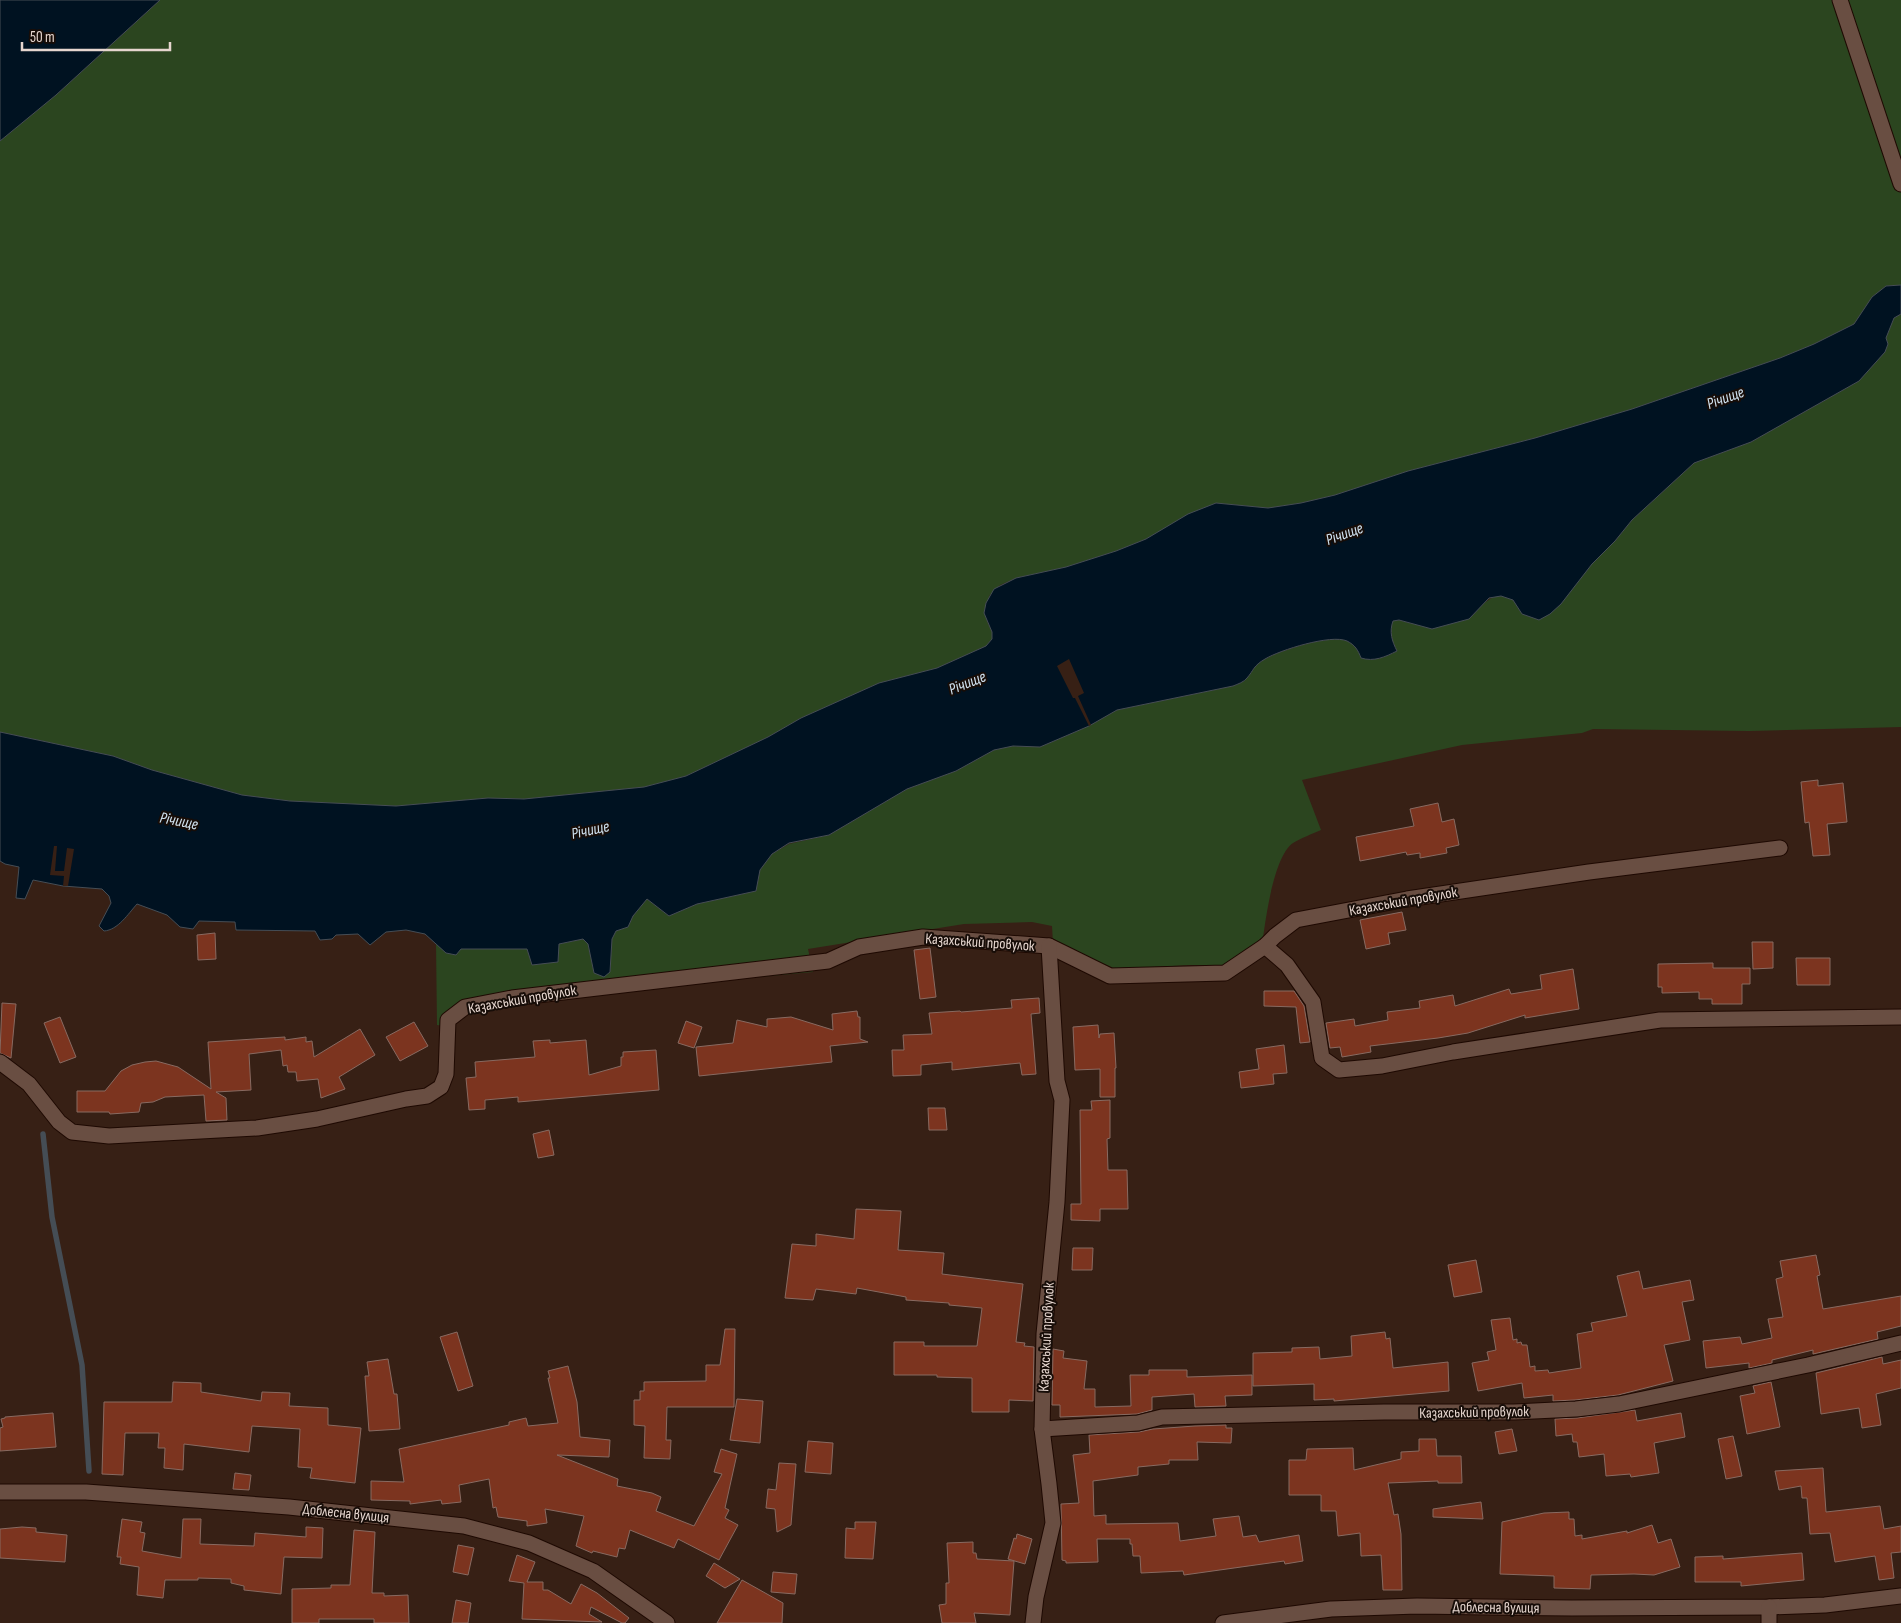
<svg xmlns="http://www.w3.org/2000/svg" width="1901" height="1623" viewBox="0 0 1901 1623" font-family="'Sofia Sans Condensed',sans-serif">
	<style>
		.green { fill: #2b451f }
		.water { fill: #001221; stroke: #454d55 }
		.pier { fill: #372015 }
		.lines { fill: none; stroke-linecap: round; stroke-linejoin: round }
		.stream { stroke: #454d55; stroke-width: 5.5 }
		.building { fill: #7c341f; stroke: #886a61 }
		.minor-casing { stroke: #1e0902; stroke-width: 17 }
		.minor { stroke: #694e42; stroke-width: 15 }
		.labels { text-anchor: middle; stroke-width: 4; stroke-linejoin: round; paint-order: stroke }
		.street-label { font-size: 15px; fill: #e6d6cf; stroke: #170d08 }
		.water-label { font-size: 16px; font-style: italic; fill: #d1e3f1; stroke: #170d08 }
	</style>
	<rect width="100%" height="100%" fill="#372015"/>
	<g class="green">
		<polygon points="160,0 1901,0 1901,285 1886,286 1872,297 1854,324 1814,344 1780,358 1632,409 1535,438 1408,471 1335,495 1301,503 1268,508 1216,503 1146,539 1116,551 1066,567 1016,578 1000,585 989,596 987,621 992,632 992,639 986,646 937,668 879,683 801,718 768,737 686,776 644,787 524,799 488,798 396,806 290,801 242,795 152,770 113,756 0,732 0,141 56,95"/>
		<path d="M1901 314V727L1749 731 1593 729 1582 733 1462 745 1302 780 1321 830C1312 834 1301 838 1293 843 1274 856 1266 917 1263 938L1224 966 1191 965 1116 969 1053 943 1052 926 1032 922 964 924 808 949 813 972 673 985 469 1012 451 1027 437 1025 436 943 446 953 461 949H527L532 965 558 944 584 939 588 944 594 973 610 972 612 939 616 931 628 927 633 916 647 899 669 916 697 904 756 891 760 870 772 854 789 844 829 835 907 789 956 771 994 750 1013 746 1040 747 1089 726 1117 710 1233 686C1238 684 1244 682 1247 678 1254 670 1253 666 1265 659 1280 651 1331 634 1347 641 1355 645 1358 650 1362 658 1374 662 1385 657 1397 651 1392 641 1389 632 1393 621L1399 620 1413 624 1469 619C1480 608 1495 586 1513 600 1517 603 1520 610 1522 614L1592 563 1615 541 1632 520 1694 463 1751 442 1859 381 1886 338 1894 318Z"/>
	</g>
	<g class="water">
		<polygon points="0,0 160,0 56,95 0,141"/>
		<path d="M1901 285V314L1894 318 1886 338 1888 344 1885 352 1859 381 1751 442 1694 463 1632 520 1615 541 1592 564 1561 604 1550 614 1539 620 1522 614 1513 600 1501 596 1489 598 1469 619 1432 629 1399 620 1393 621C1389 632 1392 641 1397 651 1385 657 1374 662 1361 658 1358 650 1355 645 1347 641 1331 634 1280 650 1265 659 1253 666 1254 670 1247 678 1244 682 1238 684 1233 686L1117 710 1089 726 1040 747 1013 746 994 750 956 771 907 789 829 835 789 843 772 854 760 870 756 891 697 904 669 916 647 899 633 916 628 927 616 931 612 939 610 972 604 977 594 973 588 944 583 939 559 944 558 962 532 965 527 949H461L456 955 446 953 425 934 406 930 386 932 370 945 358 934 336 935 332 939 320 940 315 931 236 930 235 922 199 921 193 929 180 927 167 915 137 904C128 914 118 930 104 931L99 926 111 903 109 896 102 889 63 886 33 880 25 899 16 898 19 867 5 864 0 861V732L113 756 152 770 242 795 290 801 396 806 488 798 524 799 644 787 686 776 768 737 801 718 879 683 937 668 986 646 992 639V632L984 613 986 603 994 589 1016 578 1066 567 1116 551 1146 539 1188 514 1216 503 1268 508 1301 503 1335 495 1408 471 1535 438 1632 409 1780 358 1814 344 1854 324 1872 297 1886 286Z"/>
	</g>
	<g class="pier">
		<polygon points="1069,659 1084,693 1078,696 1091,725 1089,726 1075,698 1073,698 1057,666"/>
		<polygon points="54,846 57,846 55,871 64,871 67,848 74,849 68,886 63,886 64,876 50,875"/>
	</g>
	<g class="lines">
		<polyline class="stream" points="43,1134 52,1217 82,1365 89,1471"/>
	</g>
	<g class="building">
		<polygon points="1818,780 1818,786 1843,783 1847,822 1827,824 1830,855 1813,856 1809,822 1805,823 1801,782"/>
		<polygon points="1438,803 1442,822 1454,819 1459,845 1446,848 1447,853 1420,858 1420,853 1407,855 1406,852 1360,861 1356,837 1414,826 1410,809"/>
		<polygon points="1402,912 1406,930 1388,933 1390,944 1366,949 1360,920"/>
		<polygon points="215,933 216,959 198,960 197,935"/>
		<polygon points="1752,942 1773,942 1773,968 1753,969"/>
		<polygon points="930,948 936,997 920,999 914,950"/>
		<polygon points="1796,958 1830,958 1830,985 1797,985"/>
		<polygon points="1713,963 1713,968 1750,968 1750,984 1742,984 1742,1004 1712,1004 1712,999 1699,999 1699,992 1662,993 1662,987 1658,987 1658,964"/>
		<polygon points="1573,969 1579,1009 1525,1018 1525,1015 1468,1033 1438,1038 1370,1046 1371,1052 1342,1057 1340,1047 1330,1048 1326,1023 1354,1019 1355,1026 1388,1020 1387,1012 1420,1008 1419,1001 1453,995 1455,1006 1509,989 1511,994 1542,989 1540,975"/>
		<polygon points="1264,991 1294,991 1304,1006 1310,1042 1300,1043 1296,1007 1264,1006"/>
		<polygon points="1039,998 1040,1013 1031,1014 1036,1074 1022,1075 1020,1063 952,1070 952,1062 921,1065 921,1075 893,1076 892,1050 904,1050 903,1035 932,1034 929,1013 960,1011 961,1012 1012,1008 1011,1000"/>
		<polygon points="2,1003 16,1004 11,1058 0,1053"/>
		<polygon points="857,1011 858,1017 860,1017 860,1039 868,1042 830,1046 832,1062 699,1076 696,1047 733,1043 737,1020 767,1027 767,1019 791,1017 833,1030 832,1014"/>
		<polygon points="60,1017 76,1057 60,1063 44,1023"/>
		<polygon points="686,1021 702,1027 694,1048 678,1043"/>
		<polygon points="414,1022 428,1046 400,1061 386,1037"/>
		<polygon points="1098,1025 1099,1038 1100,1034 1114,1033 1116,1068 1115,1068 1115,1097 1100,1097 1100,1069 1075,1070 1073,1027"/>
		<polygon points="360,1029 375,1055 339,1077 345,1089 321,1098 318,1079 297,1081 296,1072 288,1072 287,1065 283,1066 281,1050 249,1054 251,1090 216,1092 226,1098 227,1120 206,1121 204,1095 165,1097 153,1102 141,1103 139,1112 110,1114 109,1112 77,1112 77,1091 105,1091 121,1071 132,1065 145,1062 156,1061 178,1067 211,1089 208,1042 285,1037 285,1040 306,1037 306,1042 312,1041 314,1057"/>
		<polygon points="550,1040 550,1043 586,1040 589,1075 621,1066 621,1057 623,1057 623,1052 656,1050 659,1090 518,1102 518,1097 485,1100 485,1109 469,1110 466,1078 476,1077 475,1062 535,1057 533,1041"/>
		<polygon points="1284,1045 1287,1073 1273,1074 1274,1084 1241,1088 1239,1072 1259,1069 1256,1049"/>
		<polygon points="1110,1100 1110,1138 1107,1139 1108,1170 1127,1170 1128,1209 1100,1209 1100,1221 1071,1220 1071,1204 1081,1204 1080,1110 1092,1110 1091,1101"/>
		<polygon points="928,1108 945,1108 947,1130 929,1130"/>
		<polygon points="549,1130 554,1155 538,1158 533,1134"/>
		<polygon points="856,1209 901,1211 898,1250 944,1253 942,1274 1023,1284 1016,1342 1025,1343 1024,1346 1034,1347 1033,1401 1009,1400 1009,1412 972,1412 972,1378 937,1377 937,1375 894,1375 894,1342 924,1342 924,1346 977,1346 982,1308 949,1305 949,1303 906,1300 906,1297 857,1288 856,1294 816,1289 813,1300 785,1298 792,1244 816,1246 816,1234 854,1239"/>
		<polygon points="1073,1248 1093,1248 1092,1270 1072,1270"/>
		<polygon points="1816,1255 1820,1275 1817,1276 1823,1309 1901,1296 1901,1326 1877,1332 1878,1339 1813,1354 1813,1350 1772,1360 1772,1363 1749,1368 1749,1363 1706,1368 1703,1341 1740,1337 1742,1344 1772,1338 1768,1319 1783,1317 1776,1279 1783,1277 1780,1261"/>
		<polygon points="1476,1260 1482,1292 1454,1297 1448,1265"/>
		<polygon points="1639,1271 1643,1289 1690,1280 1694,1300 1682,1302 1690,1340 1664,1345 1673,1381 1618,1395 1575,1400 1553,1401 1553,1395 1524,1398 1522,1383 1478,1391 1472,1363 1489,1360 1487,1352 1496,1350 1491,1320 1510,1318 1513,1340 1517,1339 1517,1343 1521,1342 1522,1345 1527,1345 1530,1367 1535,1366 1535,1371 1548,1370 1549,1373 1581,1368 1577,1334 1593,1331 1591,1323 1627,1316 1617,1276"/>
		<polygon points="725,1329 735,1329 734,1407 667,1407 666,1440 671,1440 670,1459 644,1458 645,1426 634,1425 634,1400 640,1400 640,1391 644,1391 644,1382 706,1381 706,1365 720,1365"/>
		<polygon points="457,1332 473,1386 458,1391 440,1337"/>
		<polygon points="1385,1332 1386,1339 1390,1338 1393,1368 1448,1362 1449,1391 1334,1401 1334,1399 1314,1400 1314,1384 1253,1386 1253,1353 1292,1352 1292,1348 1319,1347 1320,1359 1352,1356 1351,1336"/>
		<polygon points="1053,1349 1064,1351 1063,1358 1087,1361 1084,1389 1095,1389 1095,1407 1131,1406 1130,1375 1149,1375 1149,1370 1187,1370 1187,1377 1252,1375 1252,1395 1225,1396 1226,1406 1195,1407 1194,1394 1152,1397 1152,1410 1137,1414 1060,1417 1060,1405 1052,1405"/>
		<polygon points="1882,1357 1883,1364 1901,1360 1901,1388 1876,1394 1881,1425 1862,1428 1859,1408 1821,1414 1816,1373"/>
		<polygon points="388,1359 394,1394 397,1394 400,1429 369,1431 365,1376 369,1376 367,1362"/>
		<polygon points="568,1366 577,1402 580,1437 610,1440 609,1457 557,1455 618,1479 617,1486 652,1493 661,1497 656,1511 694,1526 722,1474 714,1472 721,1449 737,1454 725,1508 729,1510 725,1518 738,1525 719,1560 678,1539 674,1548 630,1530 625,1549 619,1548 617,1557 593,1551 592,1553 576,1546 584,1516 545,1509 547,1523 527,1526 527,1521 498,1517 496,1507 493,1508 489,1479 459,1485 461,1502 442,1504 441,1500 410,1504 410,1501 371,1500 371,1481 404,1482 399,1449 509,1425 509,1422 526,1418 528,1426 558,1423 548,1378 550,1378 548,1371"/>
		<polygon points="173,1382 201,1383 201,1392 261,1401 262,1392 290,1393 289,1406 328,1408 328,1425 361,1428 355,1483 310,1478 312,1468 298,1467 300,1429 252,1426 249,1452 184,1444 183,1470 164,1468 165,1448 158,1448 159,1433 125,1433 123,1475 102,1474 104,1402 172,1402"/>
		<polygon points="1771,1382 1780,1427 1747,1434 1740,1396 1755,1393 1753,1386"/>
		<polygon points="737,1399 763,1401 760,1443 730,1440"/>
		<polygon points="1635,1410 1637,1421 1681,1413 1685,1437 1654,1443 1659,1473 1631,1477 1630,1474 1606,1476 1604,1454 1579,1457 1577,1442 1573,1442 1572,1434 1556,1436 1555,1419 1577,1418"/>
		<polygon points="53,1413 56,1447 0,1451 0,1428 3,1427 1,1419 5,1418 5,1417"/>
		<polygon points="1226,1425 1226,1428 1232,1428 1231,1443 1197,1442 1198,1460 1169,1460 1169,1464 1138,1467 1138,1475 1093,1481 1094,1516 1106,1515 1106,1524 1178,1523 1180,1541 1216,1536 1213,1519 1239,1516 1243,1537 1256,1535 1259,1542 1299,1535 1303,1561 1285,1564 1284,1561 1184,1575 1183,1571 1141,1573 1140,1556 1133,1556 1132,1544 1130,1544 1130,1539 1097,1539 1098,1562 1066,1563 1066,1561 1062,1560 1061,1504 1079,1503 1073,1455 1090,1453 1089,1435 1139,1432 1153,1429 1195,1426"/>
		<polygon points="1512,1429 1517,1451 1499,1454 1495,1432"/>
		<polygon points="1733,1436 1742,1476 1726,1479 1718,1439"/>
		<polygon points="1419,1439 1436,1439 1437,1456 1461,1456 1462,1483 1438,1483 1438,1481 1388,1483 1394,1515 1398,1514 1401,1534 1402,1590 1383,1590 1381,1555 1361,1556 1360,1533 1338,1536 1336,1511 1321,1511 1321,1495 1289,1495 1289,1460 1306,1460 1307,1449 1353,1448 1354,1470 1401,1459 1401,1452 1419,1451"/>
		<polygon points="808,1441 833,1443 831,1474 805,1472"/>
		<polygon points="779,1463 796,1464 791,1525 777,1532 775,1509 766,1508 768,1489 776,1490"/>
		<polygon points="1823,1468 1826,1512 1880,1506 1884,1529 1901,1526 1901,1552 1891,1553 1894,1578 1879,1580 1875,1556 1835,1562 1830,1533 1810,1534 1807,1498 1802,1498 1801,1486 1779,1490 1775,1471"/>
		<polygon points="235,1473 251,1475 249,1490 233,1489"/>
		<polygon points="1481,1502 1483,1519 1433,1517 1433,1509"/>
		<polygon points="1569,1512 1569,1519 1574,1519 1575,1536 1582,1535 1582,1539 1627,1531 1627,1533 1652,1525 1658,1543 1671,1539 1680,1567 1654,1575 1634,1574 1591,1575 1590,1589 1554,1588 1554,1576 1500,1574 1502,1522 1544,1513"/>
		<polygon points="122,1519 142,1522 140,1532 145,1533 142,1551 181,1558 183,1519 201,1519 200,1544 254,1546 255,1533 306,1537 306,1527 323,1528 322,1558 284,1557 281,1594 244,1590 244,1586 231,1583 231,1579 198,1578 198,1580 165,1580 163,1598 137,1595 139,1567 120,1564 121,1557 117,1557"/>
		<polygon points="855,1522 876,1522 873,1559 845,1558 846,1528 855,1529"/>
		<polygon points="22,1527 36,1528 36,1532 67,1535 65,1562 0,1558 0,1529"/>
		<polygon points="354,1530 375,1532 372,1593 384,1593 384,1596 408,1595 409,1623 374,1623 374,1619 319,1619 319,1623 292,1623 292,1589 331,1588 331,1585 350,1585"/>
		<polygon points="1017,1534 1032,1539 1025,1564 1008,1559 1014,1538 1016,1539"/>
		<polygon points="973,1542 973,1553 976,1553 977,1559 1014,1561 1010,1615 974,1613 976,1623 942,1623 939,1605 946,1604 946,1583 949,1583 947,1543"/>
		<polygon points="458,1545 474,1548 468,1575 453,1572"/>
		<polygon points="1802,1553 1804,1580 1741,1586 1741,1582 1695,1582 1695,1557 1723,1556 1723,1559"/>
		<polygon points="517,1555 535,1562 527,1582 543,1582 543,1590 548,1590 571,1604 581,1584 597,1593 629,1618 625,1623 622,1623 591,1607 589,1614 602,1622 522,1619 524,1583 509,1581"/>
		<polygon points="714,1563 740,1579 725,1588 706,1576"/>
		<polygon points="773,1572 797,1574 795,1594 771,1592"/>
		<polygon points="742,1580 783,1603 782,1623 717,1623"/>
		<polygon points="456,1600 471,1603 468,1623 452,1623"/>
	</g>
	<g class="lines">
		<g class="minor-casing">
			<g id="minor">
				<polyline points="1840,0 1901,184"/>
				<polyline points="1265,946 1287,965 1313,1002 1322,1058 1339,1070 1382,1066 1453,1052 1660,1020 1901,1017"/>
				<polyline points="0,1062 29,1084 59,1122 72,1132 109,1136 257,1128 317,1119 406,1099 427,1096 441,1087 446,1074 448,1020 465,1007 512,998 828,961 859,947 923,937 1049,946 1110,976 1225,973 1265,946 1275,936 1296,920 1407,899 1589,872 1780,848"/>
				<polyline points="1042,1429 1138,1423 1162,1417 1384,1412 1514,1412 1576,1409 1619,1404 1808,1365 1901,1343"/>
				<polyline points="0,1492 86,1492 289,1507 464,1526 529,1543 593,1571 667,1623"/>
				<polyline points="1033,1623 1036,1597 1053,1523 1049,1484 1042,1429 1044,1334 1057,1202 1062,1100 1057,1081 1049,946"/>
				<polyline points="1223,1623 1331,1609 1417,1606 1572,1608 1769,1607 1825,1605 1901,1596"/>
				<polyline points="1769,1623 1769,1607"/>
			</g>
		</g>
		<use href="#minor" class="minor"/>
	</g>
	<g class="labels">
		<g class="street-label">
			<text transform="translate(1403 901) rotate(-10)" y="5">Казахський провулок</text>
			<text transform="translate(980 942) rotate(4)" y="5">Казахський провулок</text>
			<text transform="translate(522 999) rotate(-10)" y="5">Казахський провулок</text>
			<text transform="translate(1046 1337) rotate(-87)" y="5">Казахський провулок</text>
			<text transform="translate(1474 1412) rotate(-1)" y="5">Казахський провулок</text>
			<text transform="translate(346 1513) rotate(6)" y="5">Доблесна вулиця</text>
			<text transform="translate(1496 1607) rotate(1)" y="5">Доблесна вулиця</text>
		</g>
		<g class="water-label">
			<text transform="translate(1725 397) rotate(-20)" y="6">Річище</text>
			<text transform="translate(1344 533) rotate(-20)" y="6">Річище</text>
			<text transform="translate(967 682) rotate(-22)" y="6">Річище</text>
			<text transform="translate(179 820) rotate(11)" y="6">Річище</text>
			<text transform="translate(590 829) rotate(-12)" y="6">Річище</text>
		</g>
	</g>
	<path d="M22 42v8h148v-8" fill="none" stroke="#e6d6cf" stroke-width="2.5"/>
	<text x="30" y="42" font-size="15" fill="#e6d6cf" stroke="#170d08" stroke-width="4" paint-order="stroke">50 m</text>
</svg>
